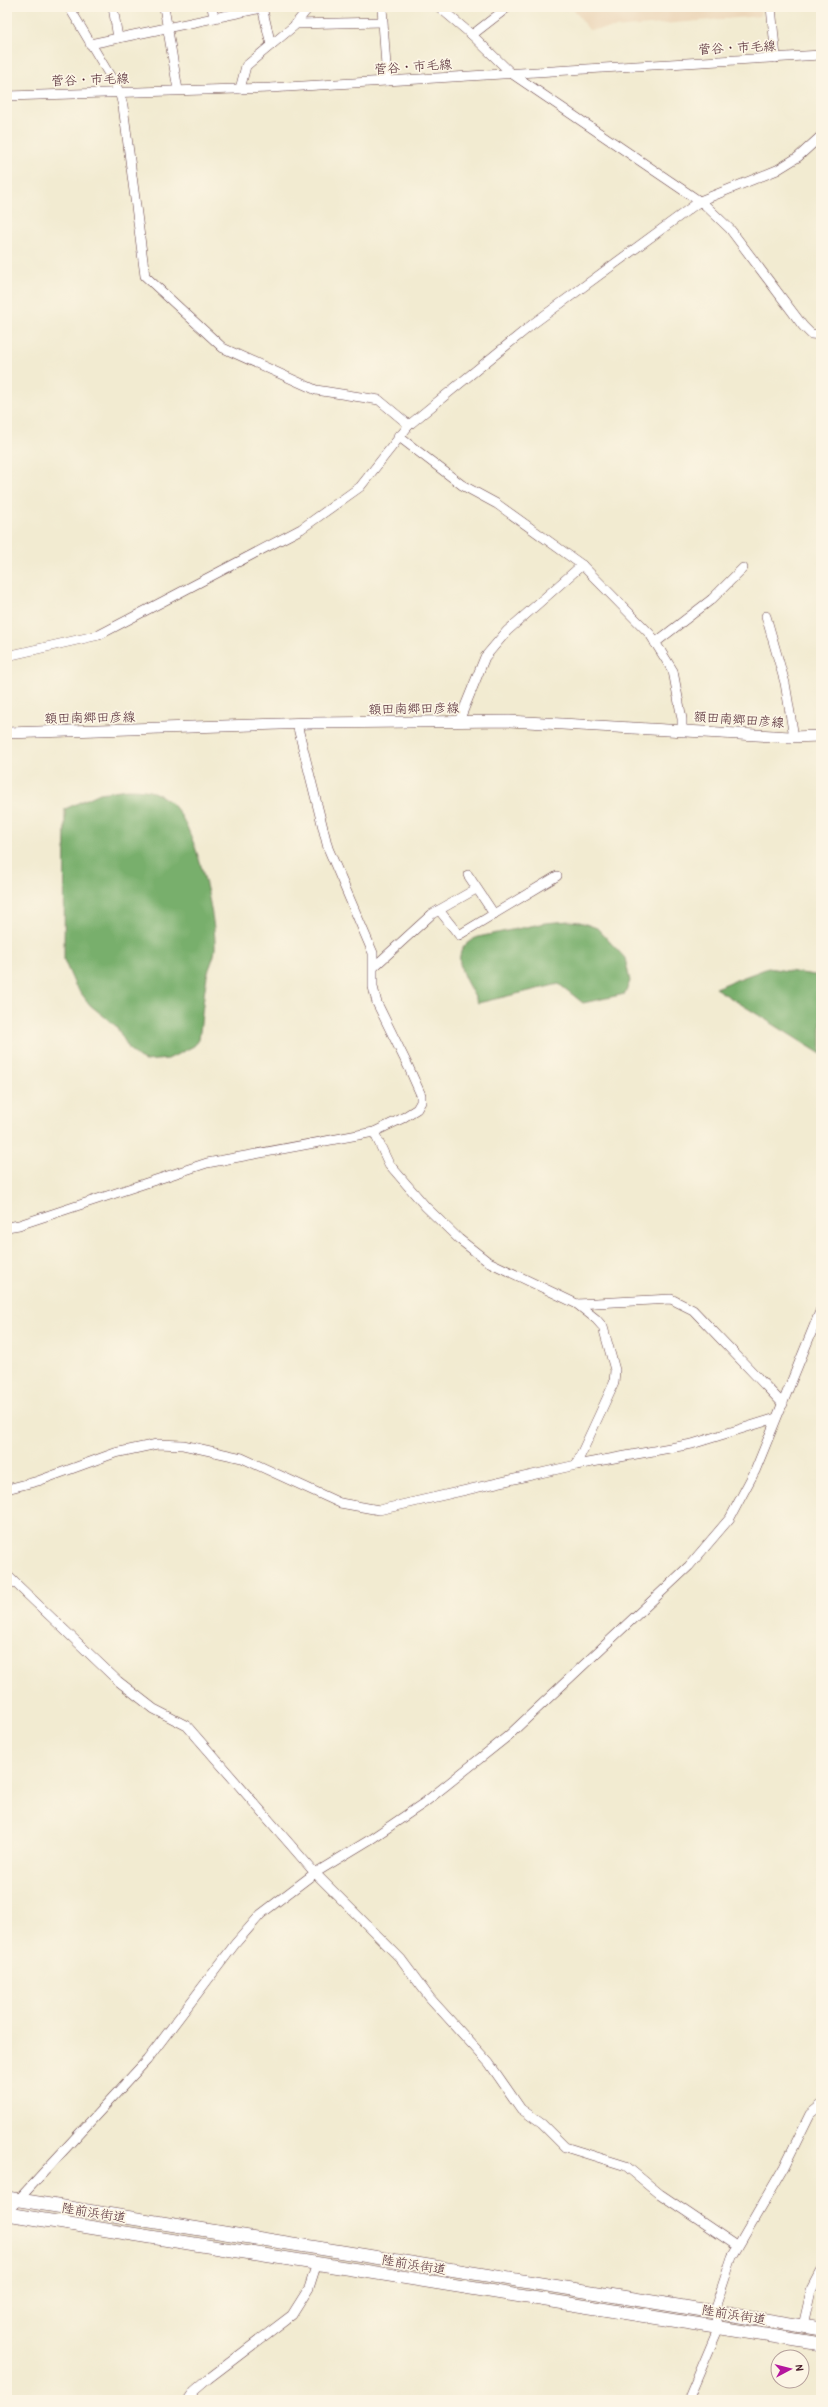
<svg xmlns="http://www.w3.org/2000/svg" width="828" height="2407" viewBox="0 0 828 2407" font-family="'Patrick Hand','Klee One',sans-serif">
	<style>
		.built { fill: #ecd7ba }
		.forest { fill: #78af6c; stroke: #61674c }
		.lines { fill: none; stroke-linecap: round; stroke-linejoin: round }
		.minor-casing { stroke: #633e44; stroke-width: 10 }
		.major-casing { stroke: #633e44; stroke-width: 12 }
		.highway-casing { stroke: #633e44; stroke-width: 14 }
		.minor { stroke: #fff; stroke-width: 9 }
		.major { stroke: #fff; stroke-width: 11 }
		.highway { stroke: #fff; stroke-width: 13 }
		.labels { text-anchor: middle; stroke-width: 3.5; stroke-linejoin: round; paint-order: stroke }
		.street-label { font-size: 13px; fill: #4a1f2b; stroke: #fcf5e5 }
	</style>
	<rect width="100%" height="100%" fill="#fcf5e5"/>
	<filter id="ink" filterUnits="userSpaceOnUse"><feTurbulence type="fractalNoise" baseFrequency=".025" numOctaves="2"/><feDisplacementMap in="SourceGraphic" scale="8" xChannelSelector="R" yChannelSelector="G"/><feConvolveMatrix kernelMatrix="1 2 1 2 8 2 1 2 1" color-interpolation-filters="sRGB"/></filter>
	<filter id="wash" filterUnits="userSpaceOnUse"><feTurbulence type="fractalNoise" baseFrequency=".012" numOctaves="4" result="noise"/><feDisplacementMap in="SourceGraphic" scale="16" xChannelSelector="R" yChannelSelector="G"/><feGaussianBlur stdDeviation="0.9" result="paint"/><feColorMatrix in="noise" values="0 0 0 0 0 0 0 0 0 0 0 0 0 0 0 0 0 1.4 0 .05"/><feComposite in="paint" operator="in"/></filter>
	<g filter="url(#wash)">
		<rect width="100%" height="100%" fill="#f2ebd1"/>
		<polygon class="built" points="572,7 760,7 761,16 589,30"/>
		<g class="forest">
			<path d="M127 789C145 789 154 790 169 801 195 820 217 919 215 950 214 959 209 967 207 976 203 997 202 1019 199 1040L194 1046 168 1059 145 1061 139 1058 130 1050 116 1026 90 1005 75 985 64 960 65 809 100 793Z"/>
			<path d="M569 921 580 922 597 928 625 958 630 981 625 994 583 1003 559 984 478 1003C467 981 443 951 478 937L545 923Z"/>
			<polygon points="768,968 821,976 821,1054 715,988"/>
		</g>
	</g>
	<g filter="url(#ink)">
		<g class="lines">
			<g class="minor-casing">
				<g id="minor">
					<polyline points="69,7 119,91 123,106 145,276 223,348 316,390 379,400 409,425"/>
					<polyline points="113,7 118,38"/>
					<polyline points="164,7 178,90"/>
					<polyline points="212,7 214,18"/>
					<polyline points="262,7 271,45"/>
					<polyline points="382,7 387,81"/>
					<polyline points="439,7 472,35 511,73 705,205 730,229 803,326 811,334 821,335"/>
					<polyline points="771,7 776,58"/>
					<polyline points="295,24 382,22"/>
					<polyline points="472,35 508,7"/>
					<polyline points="90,44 262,8"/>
					<polyline points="240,89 246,66 294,26 309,7"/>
					<polyline points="7,96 270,88 821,55"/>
					<polyline points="398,436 462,485 497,504 582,565 650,634 673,671 682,719 682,729"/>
					<polyline points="766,616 785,683 794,737"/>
					<polyline points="655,643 712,599 743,568"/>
					<polyline points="7,656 99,635 301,529 360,487 409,425 534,323 700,201 777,170 798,157 821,136"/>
					<polyline points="459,721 485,657 507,631 582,565"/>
					<polyline points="468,875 494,914"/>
					<polyline points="439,910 459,935 557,876"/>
					<polyline points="375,966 432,914 476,889"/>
					<polyline points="374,1132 389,1164 426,1207 459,1239 487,1261 577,1304 596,1319 603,1327 615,1370 614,1383 576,1465"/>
					<polyline points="7,1227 19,1225 207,1163 374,1132 401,1119 417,1109 421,1102 421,1095 409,1068 377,1003 373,987 373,953 328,848 297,724"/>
					<polyline points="577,1304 671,1299 693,1310 783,1404"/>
					<polyline points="7,1489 38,1481 115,1453 157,1444 183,1445 242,1458 340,1503 379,1510 576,1465 692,1444 776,1418"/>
					<polyline points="7,1575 118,1681 154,1709 187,1726 315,1873 401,1959 430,1998 489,2063 521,2109 542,2124 565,2147 626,2166 660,2194 737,2246"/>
					<polyline points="7,2212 147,2060 235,1944 261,1914 315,1873 371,1839 424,1803 508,1736 689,1566 730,1518 755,1471 821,1309"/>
					<polyline points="803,2326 811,2291 821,2272"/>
					<polyline points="188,2400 194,2391 208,2379 292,2315 309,2288 317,2263"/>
					<polyline points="688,2400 719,2327 714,2311 732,2257 784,2167 810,2114 821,2105"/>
				</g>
			</g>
			<g class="major-casing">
				<polyline id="major" points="7,733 312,723 509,721 790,737 821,736"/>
			</g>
			<g class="highway-casing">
				<g id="highway">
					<polyline points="7,2198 821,2329"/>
					<polyline points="7,2214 821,2344"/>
				</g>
			</g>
			<use href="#minor" class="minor"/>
			<use href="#major" class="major"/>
			<use href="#highway" class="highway"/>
		</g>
	</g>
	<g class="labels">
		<g class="street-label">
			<text transform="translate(737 47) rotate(-3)" y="5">菅谷・市毛線</text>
			<text transform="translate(413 66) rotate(-4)" y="5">菅谷・市毛線</text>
			<text transform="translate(90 79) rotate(-2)" y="5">菅谷・市毛線</text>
			<text transform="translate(414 708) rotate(-1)" y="5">額田南郷田彦線</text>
			<text transform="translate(90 717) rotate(-1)" y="5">額田南郷田彦線</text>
			<text transform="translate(739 719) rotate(4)" y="5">額田南郷田彦線</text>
			<text transform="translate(94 2212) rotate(9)" y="5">陸前浜街道</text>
			<text transform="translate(414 2264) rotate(9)" y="5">陸前浜街道</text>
			<text transform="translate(734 2314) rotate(9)" y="5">陸前浜街道</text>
		</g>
	</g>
	<rect width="828" height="2407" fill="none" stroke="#fcf5e5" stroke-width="24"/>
	<g transform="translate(790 2369) rotate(83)"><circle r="19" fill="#fcf5e5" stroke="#b59f9b"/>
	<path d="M0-3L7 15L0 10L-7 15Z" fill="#b5179e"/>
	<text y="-6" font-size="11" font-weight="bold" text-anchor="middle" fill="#4a1f2b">N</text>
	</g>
</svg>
